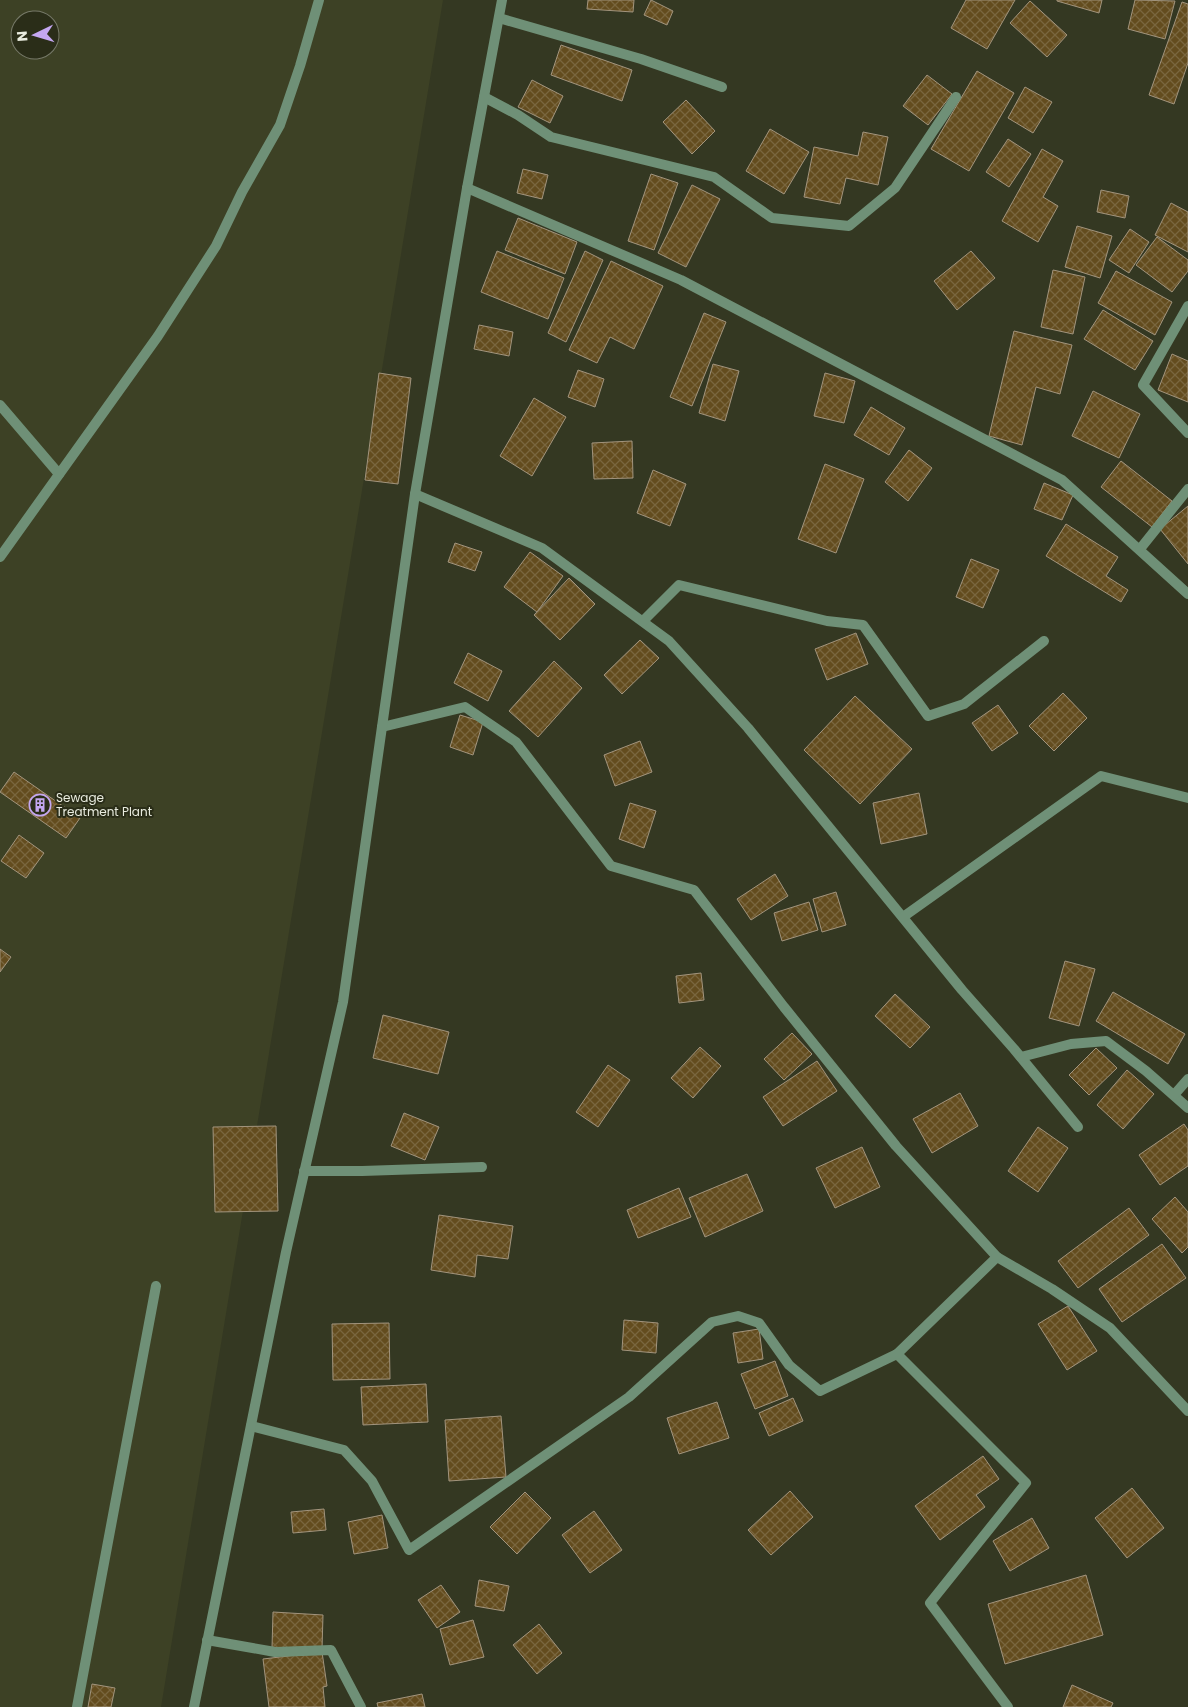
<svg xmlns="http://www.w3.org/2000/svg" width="1188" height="1707" viewBox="0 0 1188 1707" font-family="Poppins,sans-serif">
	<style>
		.built { fill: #3d4125; fill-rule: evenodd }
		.building { fill: url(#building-cross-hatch); stroke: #a2947d }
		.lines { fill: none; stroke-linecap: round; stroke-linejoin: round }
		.service { stroke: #6f9077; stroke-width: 10 }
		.minor { stroke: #6f9077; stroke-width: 10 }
		.tertiary { stroke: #6f9077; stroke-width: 10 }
		.labels { text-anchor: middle; stroke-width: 4; stroke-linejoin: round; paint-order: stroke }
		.poi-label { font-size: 12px; fill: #e9ecdf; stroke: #2a2d18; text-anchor: start }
	</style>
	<defs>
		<pattern id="building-cross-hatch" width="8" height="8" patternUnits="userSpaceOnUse" patternTransform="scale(1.25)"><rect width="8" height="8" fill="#634c1e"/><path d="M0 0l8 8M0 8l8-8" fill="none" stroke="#79663e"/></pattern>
	</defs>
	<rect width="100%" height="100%" fill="#343822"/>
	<path class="built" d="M0 0H443L161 1707H0ZM20 20H50V50H20Z"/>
	<g class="building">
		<polygon points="588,0 634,0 633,12 587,9"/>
		<polygon points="651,0 673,11 667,25 644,15"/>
		<polygon points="966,0 1015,0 987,49 951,28"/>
		<polygon points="1057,0 1102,0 1099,13 1057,1"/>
		<polygon points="1135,0 1175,1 1165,39 1128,29"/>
		<polygon points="1030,1 1067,35 1047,57 1010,23"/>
		<polygon points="1182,2 1188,4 1188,63 1174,104 1149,95"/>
		<polygon points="561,45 632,70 622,101 551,75"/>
		<polygon points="977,71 1014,93 969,171 931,149"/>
		<polygon points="927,75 952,94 928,125 903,106"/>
		<polygon points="532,80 563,96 550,123 518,107"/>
		<polygon points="1025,87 1052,102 1033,133 1008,118"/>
		<polygon points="686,100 715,131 692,154 663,122"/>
		<polygon points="770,129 809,152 784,194 746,171"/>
		<polygon points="863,132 888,137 878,185 846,178 840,204 804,197 814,147 858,156"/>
		<polygon points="1008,139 1031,154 1009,187 986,172"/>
		<polygon points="1042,149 1063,161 1043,197 1058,206 1038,242 1002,221"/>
		<polygon points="523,169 548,175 542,199 517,193"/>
		<polygon points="651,174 678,183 654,250 628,241"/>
		<polygon points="692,185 720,199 686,267 658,253"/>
		<polygon points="1101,190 1129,196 1125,218 1097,212"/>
		<polygon points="1171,203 1188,212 1188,252 1155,235"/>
		<polygon points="518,218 577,242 565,274 505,250"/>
		<polygon points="1077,226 1112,236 1100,278 1065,267"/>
		<polygon points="1130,229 1149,242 1129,273 1109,260"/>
		<polygon points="1157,237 1188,260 1188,271 1172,292 1136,265"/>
		<polygon points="497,251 564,278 548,319 481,292"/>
		<polygon points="585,251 603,260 566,342 548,333"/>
		<polygon points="971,251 995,278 957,310 934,281"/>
		<polygon points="611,261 663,286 634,349 610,337 597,363 569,350"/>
		<polygon points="1053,270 1085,277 1073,334 1041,327"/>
		<polygon points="1116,271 1172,302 1155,335 1098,303"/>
		<polygon points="1103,310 1153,341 1135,370 1084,339"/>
		<polygon points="704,313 726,322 692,406 670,397"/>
		<polygon points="479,325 513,332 509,356 474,349"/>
		<polygon points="1014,331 1072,345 1060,394 1036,387 1022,445 989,436"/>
		<polygon points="1172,354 1188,361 1188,402 1158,390"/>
		<polygon points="713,364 739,371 725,421 699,413"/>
		<polygon points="578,370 604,379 595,407 568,397"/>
		<polygon points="379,373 411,378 398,484 365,480"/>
		<polygon points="825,373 855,381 844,423 814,416"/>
		<polygon points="1093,391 1140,414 1119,458 1072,436"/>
		<polygon points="534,398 566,417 532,476 500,456"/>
		<polygon points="871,407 905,428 889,455 854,435"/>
		<polygon points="632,441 633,478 594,479 592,443"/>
		<polygon points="909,450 932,468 908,501 885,482"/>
		<polygon points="1121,461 1172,501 1152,527 1101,487"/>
		<polygon points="825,464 864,479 836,553 798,539"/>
		<polygon points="653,470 686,484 670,526 637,513"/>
		<polygon points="1044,483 1073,495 1062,520 1034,509"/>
		<polygon points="1188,506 1188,564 1160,529"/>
		<polygon points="1066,524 1118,557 1106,576 1128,590 1121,602 1046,556"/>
		<polygon points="455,543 482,552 475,571 448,562"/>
		<polygon points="530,552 563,576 537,612 504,587"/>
		<polygon points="971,559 999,570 983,608 956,597"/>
		<polygon points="569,578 595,604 560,640 534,615"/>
		<polygon points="856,633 868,664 827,680 815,649"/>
		<polygon points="640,640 659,658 622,694 604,675"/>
		<polygon points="468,653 502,671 488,701 454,683"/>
		<polygon points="554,661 582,688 538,737 509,711"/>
		<polygon points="1063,693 1087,718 1054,751 1029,726"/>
		<polygon points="855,696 912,749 860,804 804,750"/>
		<polygon points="998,705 1018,733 992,751 972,723"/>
		<polygon points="460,715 483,722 473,755 450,747"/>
		<polygon points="640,741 652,772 615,786 604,755"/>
		<polygon points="14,772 80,818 66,838 0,792"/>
		<polygon points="919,793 927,834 881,844 873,803"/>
		<polygon points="630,803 656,811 644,848 619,839"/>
		<polygon points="19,835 44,853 26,878 1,861"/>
		<polygon points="775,874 788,896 751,920 737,899"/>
		<polygon points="836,892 846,925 822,932 813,899"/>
		<polygon points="809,902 818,930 782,941 774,913"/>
		<polygon points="0,949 11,957 0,972"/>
		<polygon points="1065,961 1095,969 1079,1026 1049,1018"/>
		<polygon points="701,973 704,1000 679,1003 676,976"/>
		<polygon points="1113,992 1185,1034 1168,1064 1096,1021"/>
		<polygon points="895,994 930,1027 910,1048 875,1016"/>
		<polygon points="383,1015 449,1032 438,1074 373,1058"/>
		<polygon points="792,1033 812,1054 784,1080 764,1059"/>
		<polygon points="700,1047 721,1066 693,1098 671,1078"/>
		<polygon points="1096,1048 1117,1068 1089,1095 1069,1075"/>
		<polygon points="817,1061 837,1091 783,1126 763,1097"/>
		<polygon points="608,1065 630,1080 598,1127 576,1112"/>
		<polygon points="1127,1070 1154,1094 1123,1129 1097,1105"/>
		<polygon points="960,1093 978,1126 932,1153 913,1119"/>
		<polygon points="404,1113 439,1127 425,1160 391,1146"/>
		<polygon points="1184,1124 1188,1130 1188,1166 1160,1185 1139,1155"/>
		<polygon points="276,1126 278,1211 215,1212 213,1127"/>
		<polygon points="1038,1127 1068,1148 1038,1192 1008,1171"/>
		<polygon points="862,1147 880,1187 835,1208 816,1168"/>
		<polygon points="747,1174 763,1211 705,1237 689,1198"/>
		<polygon points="679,1188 691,1217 638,1238 627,1210"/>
		<polygon points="1175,1197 1188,1212 1188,1247 1182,1253 1152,1219"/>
		<polygon points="1129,1208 1149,1235 1078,1288 1058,1261"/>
		<polygon points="439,1215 513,1226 508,1259 477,1255 475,1277 431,1270"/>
		<polygon points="1162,1244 1186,1278 1122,1322 1099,1289"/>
		<polygon points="1068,1306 1097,1351 1067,1370 1038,1324"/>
		<polygon points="624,1320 658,1323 656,1353 622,1350"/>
		<polygon points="389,1323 390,1379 333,1380 332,1324"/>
		<polygon points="759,1329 763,1359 738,1363 733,1333"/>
		<polygon points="775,1361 788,1396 755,1409 741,1374"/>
		<polygon points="426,1384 428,1422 363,1425 361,1387"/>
		<polygon points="793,1398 803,1421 769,1436 759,1413"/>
		<polygon points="717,1402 729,1438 679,1454 667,1418"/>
		<polygon points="501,1416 506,1477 449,1481 445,1420"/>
		<polygon points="983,1456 999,1479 976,1495 985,1507 940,1540 915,1506"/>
		<polygon points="1132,1488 1164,1528 1127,1558 1095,1518"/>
		<polygon points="790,1491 813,1517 771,1555 748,1530"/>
		<polygon points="525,1492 551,1518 517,1554 490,1527"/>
		<polygon points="324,1509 326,1530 293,1533 291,1512"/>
		<polygon points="594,1511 622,1550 590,1573 562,1535"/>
		<polygon points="382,1515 388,1548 354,1554 348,1522"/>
		<polygon points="1032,1518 1049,1548 1010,1571 993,1541"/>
		<polygon points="1086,1575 1103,1635 1005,1664 988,1604"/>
		<polygon points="479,1580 509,1586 504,1611 475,1606"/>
		<polygon points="441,1585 460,1612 437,1628 418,1600"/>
		<polygon points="273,1612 323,1615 322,1649 272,1648"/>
		<polygon points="473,1620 484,1657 450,1665 440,1629"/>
		<polygon points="539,1624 562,1653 537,1674 513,1645"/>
		<polygon points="322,1652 327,1686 323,1687 325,1707 269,1707 263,1659"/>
		<polygon points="92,1684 115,1688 111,1707 88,1707"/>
		<polygon points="1072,1685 1113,1703 1111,1707 1063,1707"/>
		<polygon points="422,1694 425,1707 378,1707 377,1703"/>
	</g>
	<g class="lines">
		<g class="service">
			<polyline points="0,405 59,474"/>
			<polyline points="0,557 158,336 216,246 242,192 280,125 300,66 319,0"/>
			<polyline points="77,1707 156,1286"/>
		</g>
		<g class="minor">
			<polyline points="499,18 641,59 722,87"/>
			<polyline points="484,97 518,115 551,137 714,177 772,218 849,226 895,188 956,97"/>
			<polyline points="467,188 681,280 1062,480 1188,594"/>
			<polyline points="1188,306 1143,385 1188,433"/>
			<polyline points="415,494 542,548 669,641 748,728 962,990 1014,1049 1078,1127"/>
			<polyline points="1140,549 1188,489"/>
			<polyline points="643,621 679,585 827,621 863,625 928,716 964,704 1044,641"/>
			<polyline points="382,727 465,707 516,742 611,866 694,890 784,1007 896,1146 997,1257 1052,1289 1110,1328 1188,1411"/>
			<polyline points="903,917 1101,776 1188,798"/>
			<polyline points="1021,1057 1071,1044 1106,1041 1146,1071 1188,1108"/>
			<polyline points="1174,1095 1188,1079"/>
			<polyline points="304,1171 362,1171 482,1167"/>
			<polyline points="897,1354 1026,1483 930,1603 1008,1707"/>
			<polyline points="251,1426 344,1450 372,1481 409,1550 629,1397 712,1322 738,1316 759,1323 789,1365 820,1391 897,1354 997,1257"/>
			<polyline points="207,1640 275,1652 331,1650 361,1707"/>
		</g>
		<polyline class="tertiary" points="194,1707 286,1252 343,1002 415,494 467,188 502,0"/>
	</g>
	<defs>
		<g id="building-ring" transform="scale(1.125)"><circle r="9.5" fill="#2a2d18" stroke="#c4a7f1" stroke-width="1.5"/><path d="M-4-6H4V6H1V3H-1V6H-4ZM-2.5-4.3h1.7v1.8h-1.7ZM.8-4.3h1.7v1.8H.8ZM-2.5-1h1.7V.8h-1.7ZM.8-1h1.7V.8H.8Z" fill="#c4a7f1"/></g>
	</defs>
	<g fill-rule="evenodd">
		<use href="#building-ring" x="40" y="805"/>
	</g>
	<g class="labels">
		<g class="poi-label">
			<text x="56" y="802">Sewage<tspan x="56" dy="14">Treatment Plant</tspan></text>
		</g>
	</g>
	<g transform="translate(35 35) rotate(265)"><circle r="24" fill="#2a2d18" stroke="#767968"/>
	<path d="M0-4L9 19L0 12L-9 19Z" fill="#c4a7f1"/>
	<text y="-8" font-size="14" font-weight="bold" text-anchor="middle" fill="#e9ecdf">N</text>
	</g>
</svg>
